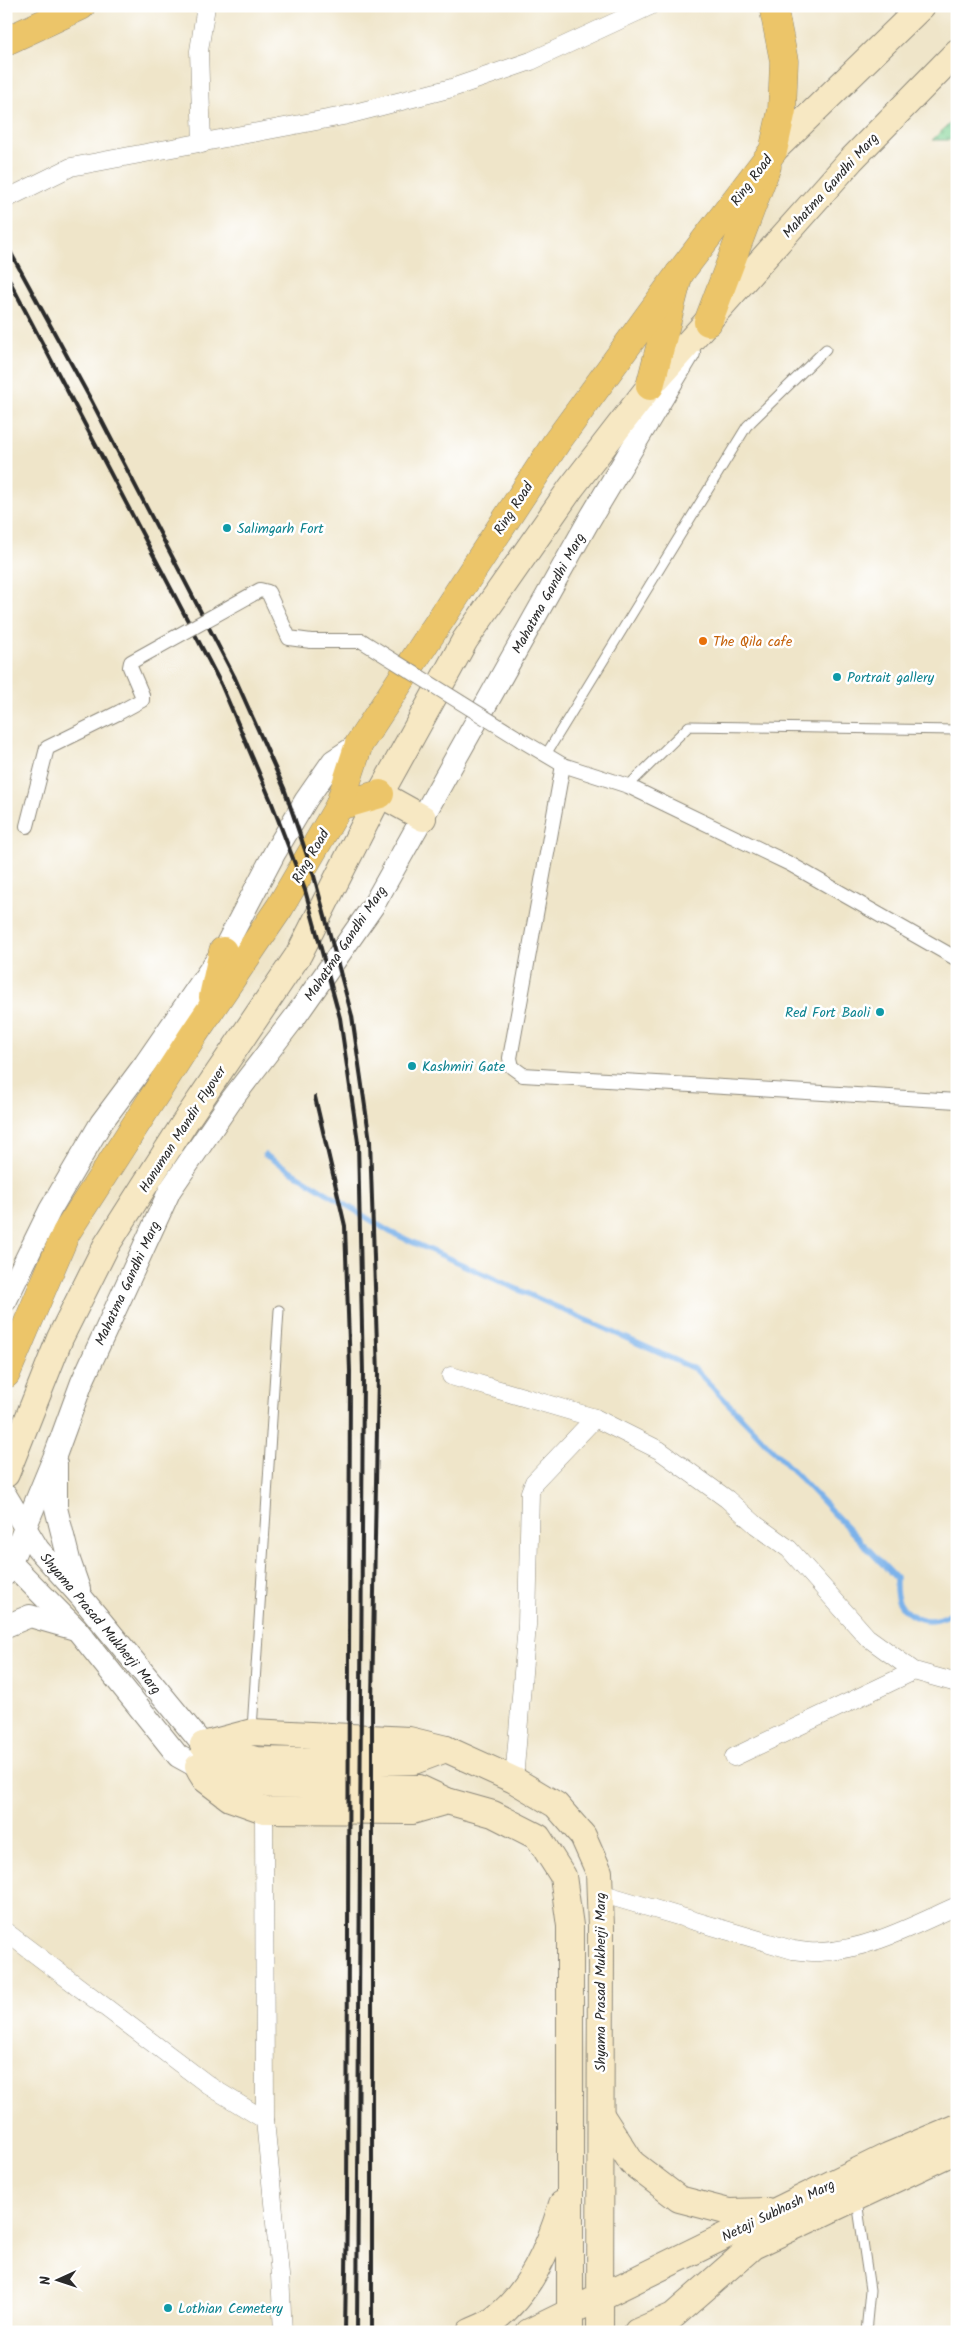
<svg xmlns="http://www.w3.org/2000/svg" width="963" height="2338" viewBox="0 0 963 2338" font-family="Kalam,sans-serif">
	<style>
		.green { fill: url(#green-dots); stroke: #547e5f }
		.lines { fill: none; stroke-linecap: round; stroke-linejoin: round }
		.stream { stroke: #7bb2ea; stroke-width: 5.5 }
		.service-casing { stroke: #8d887a; stroke-width: 11 }
		.pedestrian-casing { stroke: #8d887a; stroke-width: 16 }
		.minor-casing { stroke: #8d887a; stroke-width: 19 }
		.tertiary-casing { stroke: #8d887a; stroke-width: 24 }
		.secondary-casing { stroke: #8d887a; stroke-width: 28 }
		.primary-casing { stroke: #8d887a; stroke-width: 29 }
		.trunk-casing { stroke: #8d887a; stroke-width: 29 }
		.service { stroke: #fff; stroke-width: 9 }
		.pedestrian { stroke: #fff; stroke-width: 14 }
		.minor { stroke: #fff; stroke-width: 18 }
		.tertiary { stroke: #fff; stroke-width: 22 }
		.secondary { stroke: #f7e8c3; stroke-width: 26 }
		.primary { stroke: #ecc569; stroke-width: 28 }
		.trunk { stroke: #ecc569; stroke-width: 28 }
		.rail { stroke: #2b2b2b; stroke-width: 4 }
		.pedestrian-bridge-casing { stroke: #8d887a; stroke-width: 16; stroke-linecap: butt }
		.pedestrian-bridge { stroke: #fff; stroke-width: 14 }
		.culture-dot { fill: #0f9aa8; stroke: #fff; stroke-width: 2 }
		.food-dot { fill: #e8710a; stroke: #fff; stroke-width: 2 }
		.labels { text-anchor: middle; stroke-width: 5; stroke-linejoin: round; paint-order: stroke }
		.street-label { font-size: 14px; fill: #2b2b2b; stroke: #fff }
		.culture-label { font-size: 14px; fill: #0d838f; stroke: #fff; text-anchor: start }
		.food-label { font-size: 14px; fill: #c56008; stroke: #fff; text-anchor: start }
	</style>
	<defs>
		<pattern id="green-dots" width="8" height="8" patternUnits="userSpaceOnUse" patternTransform="scale(1.25)"><rect width="8" height="8" fill="#7ed193"/><path d="M2 2h.1M6 6h.1" fill="none" stroke="#67aa78" stroke-width="1.8" stroke-linecap="round"/></pattern>
	</defs>
	<rect width="100%" height="100%" fill="#fff"/>
	<filter id="ink" filterUnits="userSpaceOnUse"><feTurbulence type="fractalNoise" baseFrequency=".02" numOctaves="2"/><feDisplacementMap in="SourceGraphic" scale="10" xChannelSelector="R" yChannelSelector="G"/><feConvolveMatrix kernelMatrix="1 2 1 2 8 2 1 2 1" color-interpolation-filters="sRGB"/></filter>
	<filter id="wash" filterUnits="userSpaceOnUse"><feTurbulence type="fractalNoise" baseFrequency=".0096" numOctaves="4" result="noise"/><feDisplacementMap in="SourceGraphic" scale="20" xChannelSelector="R" yChannelSelector="G"/><feGaussianBlur stdDeviation="1.12" result="paint"/><feColorMatrix in="noise" values="0 0 0 0 0 0 0 0 0 0 0 0 0 0 0 0 0 1.4 0 .05"/><feComposite in="paint" operator="in"/></filter>
	<g filter="url(#wash)">
		<rect width="100%" height="100%" fill="#efe5c9"/>
		<polygon class="green" points="957,117 957,140 932,140"/>
		<g class="lines">
			<path class="stream" d="M265 1155 390 1232 695 1369 896 1578C896 1586 895 1595 899 1602 911 1624 942 1626 957 1607"/>
		</g>
	</g>
	<g filter="url(#ink)">
		<g class="lines">
			<g class="service-casing">
				<g id="service">
					<polyline points="545,756 747,426 826,349"/>
					<polyline points="628,786 689,726 957,730"/>
					<polyline points="252,1729 279,1310"/>
					<polyline points="857,2201 870,2290 866,2332"/>
				</g>
			</g>
			<g class="pedestrian-casing">
				<g id="pedestrian">
					<polyline points="311,641 362,641"/>
					<polyline points="521,740 563,765 628,786 790,864 957,959"/>
					<polyline points="563,765 510,1058 512,1067 523,1075 957,1101"/>
					<polyline points="27,826 47,748 118,713"/>
				</g>
			</g>
			<g class="minor-casing">
				<g id="minor">
					<polyline points="202,144 199,51 206,6"/>
					<polyline points="6,199 71,167 343,116 452,88 531,61 650,6"/>
					<polyline points="451,1376 595,1418 659,1450 727,1499 756,1525 789,1549 867,1637 914,1671 957,1683"/>
					<polyline points="734,1757 914,1671"/>
					<polyline points="514,1780 527,1625 530,1492 534,1482 595,1418"/>
					<polyline points="264,1810 265,2120 280,2275 283,2332"/>
					<path d="M600 1893 793 1950C802 1951 811 1953 820 1952 868 1950 914 1925 957 1906"/>
					<polyline points="6,1932 211,2087 265,2120"/>
				</g>
			</g>
			<g class="tertiary-casing">
				<g id="tertiary">
					<polyline points="6,1300 50,1210 101,1123 145,1064 223,951 275,852 306,800 333,761 359,744"/>
					<polyline points="56,1464 56,1508 69,1560 79,1589"/>
					<polyline points="6,1496 38,1549 82,1598 203,1745"/>
					<polyline points="6,1558 78,1631 178,1756 198,1767"/>
					<polyline points="6,1574 56,1453 82,1382 170,1190 232,1099 295,1017 373,906 588,522 689,353"/>
					<polyline points="6,1626 30,1616 75,1629"/>
				</g>
			</g>
			<g class="secondary-casing">
				<g id="secondary">
					<polyline points="773,151 922,6"/>
					<polyline points="380,794 423,818"/>
					<polyline points="6,1474 60,1338 106,1246 185,1122 299,954 380,794 465,640 571,488 650,386 851,160 957,52"/>
					<polyline points="203,1745 252,1732 409,1740 446,1749 514,1780 556,1805 583,1836 599,1872 601,1927 600,2332"/>
					<polyline points="203,1745 256,1760 309,1761 414,1761 446,1749"/>
					<polyline points="198,1767 239,1779 267,1784 419,1788 447,1801 493,1814 538,1837 563,1876 570,1926 570,2332"/>
					<polyline points="200,1771 205,1779 230,1798 264,1810 412,1811 447,1801"/>
					<polyline points="601,2115 632,2163 679,2199 729,2212 767,2211"/>
					<path d="M470 2332C476 2329 485 2326 491 2322 530 2294 549 2248 562 2204"/>
					<polyline points="529,2332 888,2156 957,2127"/>
					<polyline points="637,2332 673,2316 753,2246 957,2150"/>
				</g>
			</g>
			<g class="primary-casing">
				<g id="primary">
					<polyline points="708,322 767,166"/>
					<polyline points="650,386 679,274"/>
				</g>
			</g>
			<g class="trunk-casing">
				<g id="trunk">
					<polyline points="6,41 81,6"/>
					<polyline points="339,806 380,794"/>
					<polyline points="213,997 223,951"/>
					<polyline points="6,1374 66,1233 192,1037 280,907 339,806 359,744 556,443 680,273 773,151 782,110 784,61 773,6"/>
				</g>
			</g>
			<use href="#service" class="service"/>
			<use href="#pedestrian" class="pedestrian"/>
			<use href="#minor" class="minor"/>
			<use href="#tertiary" class="tertiary"/>
			<use href="#secondary" class="secondary"/>
			<use href="#primary" class="primary"/>
			<use href="#trunk" class="trunk"/>
			<g class="rail">
				<polyline points="6,244 91,400 235,678 284,788 314,876 352,1016 370,1141 378,1374 372,1702 372,2332"/>
				<polyline points="6,274 221,684 271,801 305,890 340,1018 358,1142 363,1373 357,2332"/>
				<polyline points="315,1097 345,1226 350,1371 347,2212 345,2332"/>
			</g>
			<g class="pedestrian-bridge-casing">
				<g id="pedestrian-bridge">
					<polyline points="362,641 521,740"/>
					<polyline points="118,713 142,700 142,695 130,667 131,662 260,590 268,592 289,638 311,641"/>
				</g>
			</g>
			<use href="#pedestrian-bridge" class="pedestrian-bridge"/>
		</g>
	</g>
	<g class="culture-dot">
		<circle cx="227" cy="528" r="5"/>
		<circle cx="837" cy="677" r="5"/>
		<circle cx="880" cy="1012" r="5"/>
		<circle cx="412" cy="1066" r="5"/>
		<circle cx="168" cy="2308" r="5"/>
	</g>
	<circle class="food-dot" cx="703" cy="641" r="5"/>
	<g class="labels">
		<g class="street-label">
			<text transform="translate(751 180) rotate(-53)" y="5">Ring Road</text>
			<text transform="translate(830 185) rotate(-48)" y="5">Mahatma Gandhi Marg</text>
			<text transform="translate(513 508) rotate(-57)" y="5">Ring Road</text>
			<text transform="translate(548 593) rotate(-61)" y="5">Mahatma Gandhi Marg</text>
			<text transform="translate(310 856) rotate(-60)" y="5">Ring Road</text>
			<text transform="translate(345 943) rotate(-56)" y="5">Mahatma Gandhi Marg</text>
			<text transform="translate(182 1129) rotate(-57)" y="5">Hanuman Mandir Flyover</text>
			<text transform="translate(127 1283) rotate(-65)" y="5">Mahatma Gandhi Marg</text>
			<text transform="translate(101 1623) rotate(50)" y="5">Shyama Prasad Mukherji Marg</text>
			<text transform="translate(600 1982) rotate(-90)" y="5">Shyama Prasad Mukherji Marg</text>
			<text transform="translate(778 2210) rotate(-26)" y="5">Netaji Subhash Marg</text>
		</g>
		<g class="culture-label">
			<text x="237" y="533">Salimgarh Fort</text>
			<text x="847" y="682">Portrait gallery</text>
			<text x="870" y="1017" text-anchor="end">Red Fort Baoli</text>
			<text x="422" y="1071">Kashmiri Gate</text>
			<text x="178" y="2313">Lothian Cemetery</text>
		</g>
		<g class="food-label">
			<text x="713" y="646">The Qila cafe</text>
		</g>
	</g>
	<rect width="963" height="2338" fill="none" stroke="#fff" stroke-width="25"/>
	<g transform="translate(58 2280) rotate(267)" stroke="#ffffff" stroke-width="4" paint-order="stroke">
	<path d="M0-4L9 19L0 12L-9 19Z" fill="#2b2b2b"/>
	<text y="-8" font-size="14" font-weight="bold" text-anchor="middle" fill="#2b2b2b">N</text>
	</g>
</svg>
